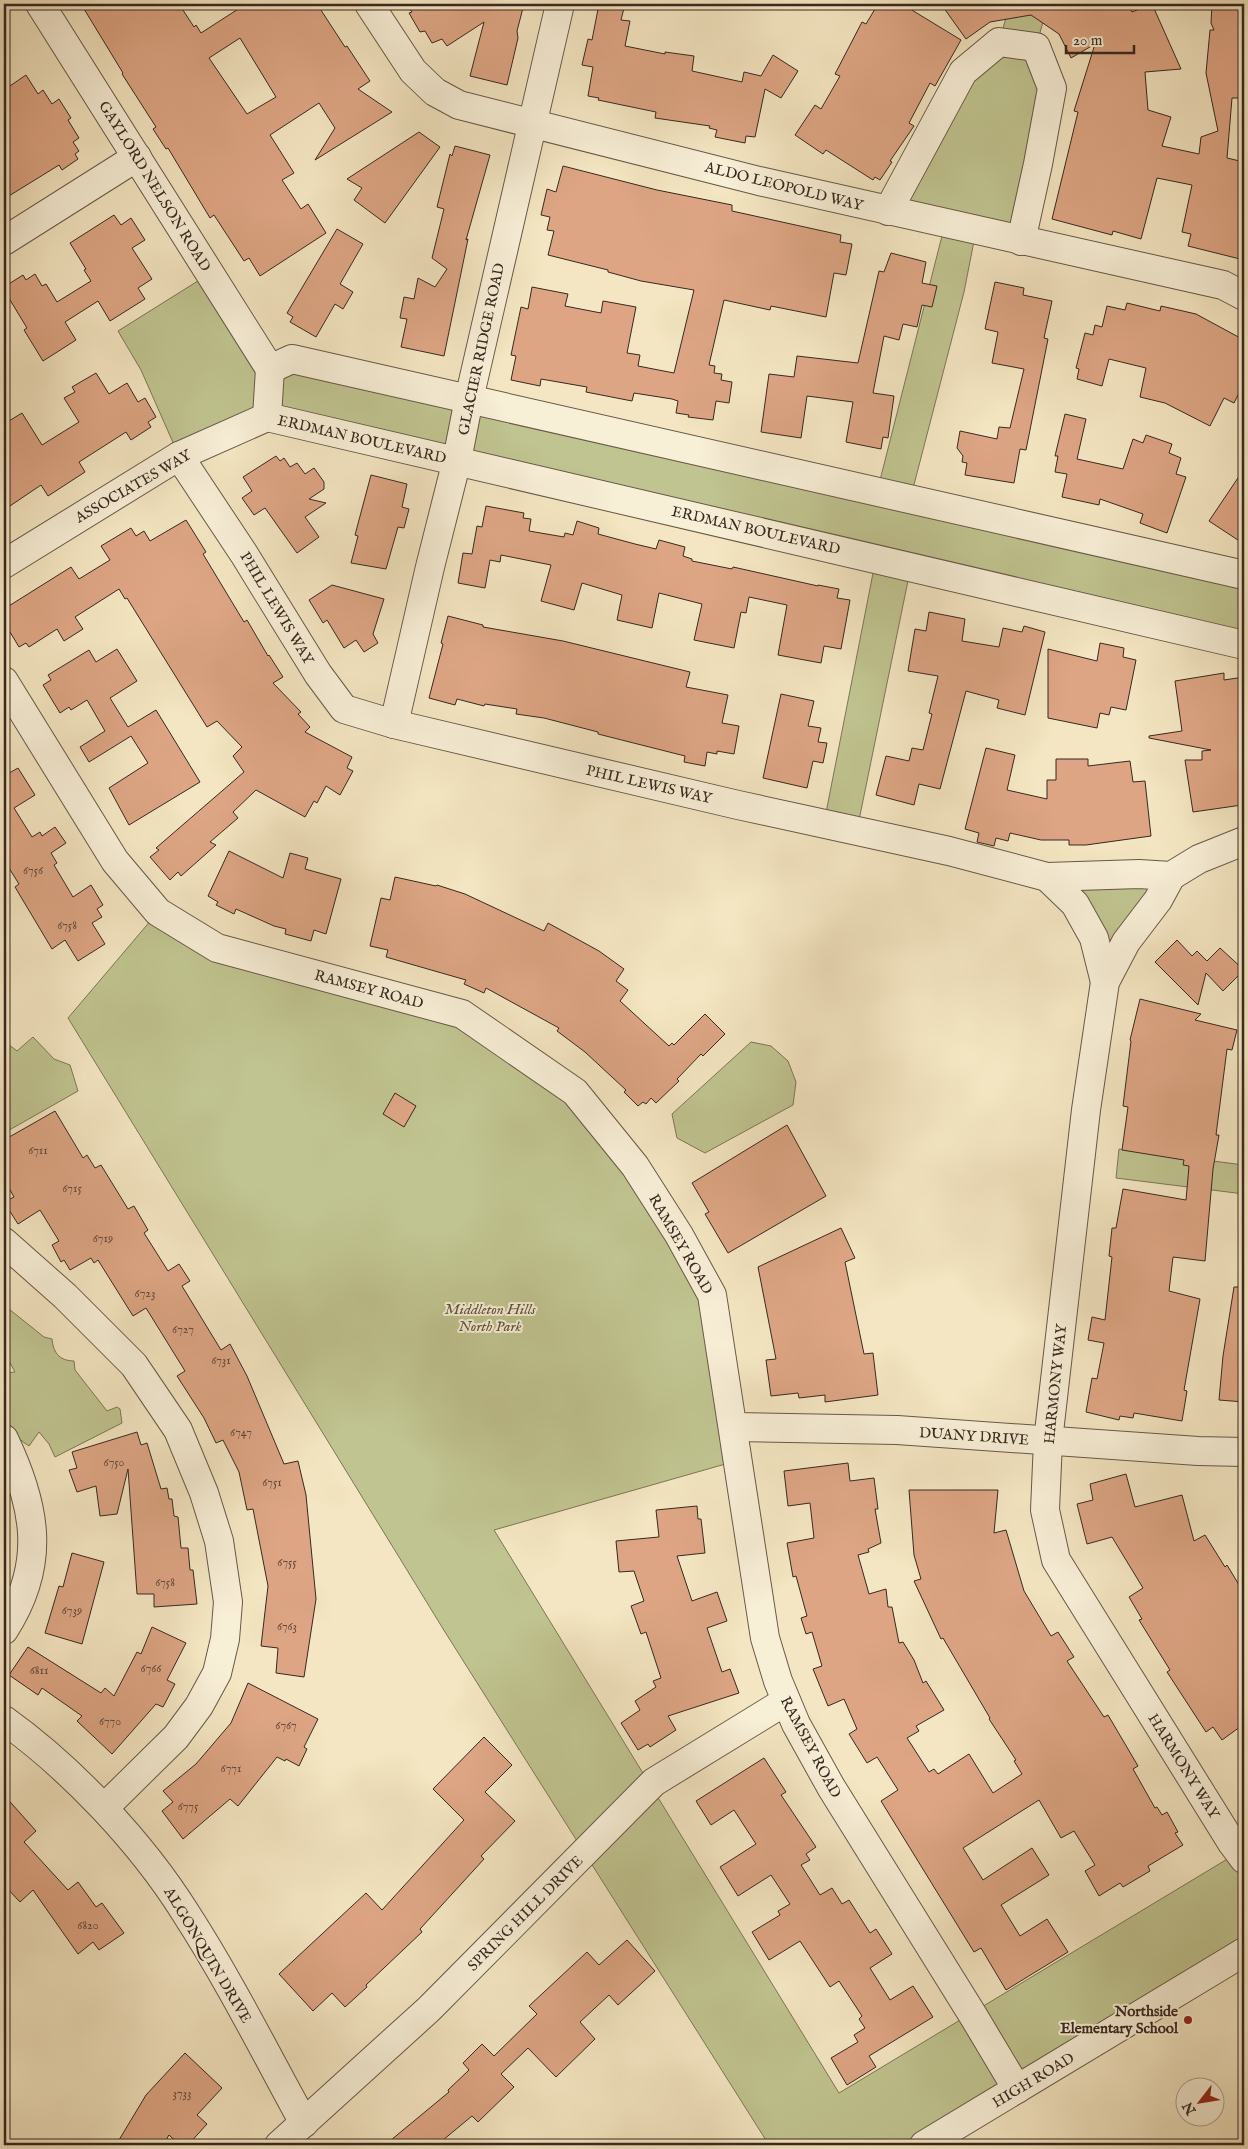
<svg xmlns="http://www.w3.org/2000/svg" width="1248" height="2149" viewBox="0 0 1248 2149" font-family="'IM FELL English',serif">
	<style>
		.green { fill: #c0c490; stroke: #7c7658 }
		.building { fill: #dda584; stroke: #382820; fill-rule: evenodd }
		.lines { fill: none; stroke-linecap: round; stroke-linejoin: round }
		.minor-casing { stroke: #675848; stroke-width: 30 }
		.minor { stroke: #f8efd7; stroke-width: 28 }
		.poi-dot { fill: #8f2418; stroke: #f8efd7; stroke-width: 2 }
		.labels { text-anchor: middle; stroke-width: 4; stroke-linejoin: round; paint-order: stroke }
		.number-label { font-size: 12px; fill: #614739 }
		.street-label { font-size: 15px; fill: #382820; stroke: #f8efd7 }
		.park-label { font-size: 15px; font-style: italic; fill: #5a4f3c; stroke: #f8efd7 }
		.poi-label { font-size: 15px; font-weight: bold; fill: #382820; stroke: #f8efd7; text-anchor: end }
	</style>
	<rect width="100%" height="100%" fill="#f4e6c2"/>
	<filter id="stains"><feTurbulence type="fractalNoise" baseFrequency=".004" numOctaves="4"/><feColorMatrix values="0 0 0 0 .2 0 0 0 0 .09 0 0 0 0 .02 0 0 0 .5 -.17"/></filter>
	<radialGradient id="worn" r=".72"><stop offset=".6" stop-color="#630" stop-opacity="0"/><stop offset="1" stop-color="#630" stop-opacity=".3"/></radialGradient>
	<g class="green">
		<polygon points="1010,4 1048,4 1036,47 1052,88 1021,241 976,231 964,292 910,500 1244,575 1244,645 911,566 857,830 824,823 876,558 267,417 179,456 141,370 118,331 209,274 270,369 292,359 877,492 945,224 888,211 999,42"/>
		<polygon points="1171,876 1105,982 1047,877"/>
		<polygon points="158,912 217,948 462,1014 575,1092 712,1295 736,1461 494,1530 839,2093 1239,1852 1244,1859 1244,1952 924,2145 769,2145 445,1632 68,1018"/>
		<polygon points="33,1037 54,1059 70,1065 78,1091 4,1133 4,1047 8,1044 17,1051"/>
		<polygon points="751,1042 771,1046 788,1061 796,1082 793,1105 705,1153 677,1138 672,1114"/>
		<polygon points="1119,1149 1244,1165 1244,1194 1116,1178"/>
		<path d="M4 1305 44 1337 52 1339C53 1353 60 1361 74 1361L75 1370 107 1411 117 1407 120 1409 122 1423 55 1457 49 1444 39 1432 29 1446C1 1429 4 1402 4 1373L15 1372 4 1352Z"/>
	</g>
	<g class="building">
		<path d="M81 4H179L194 27 196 25 201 33 246 4H317L345 47 347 46 370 81 358 89 392 112 315 160 335 128 319 103 270 135 294 173 282 180 301 209 308 204 326 233 260 276 249 258 244 261 214 215 210 218 168 148 166 149 153 129 156 127 122 74 123 73ZM240 38 276 97 247 114 209 58Z"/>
		<polygon points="406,4 524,4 517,31 518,38 507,85 470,76 484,22 447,46 442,39 432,43 425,31 420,32 409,13 412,12"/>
		<polygon points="599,4 625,4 621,20 630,21 625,46 665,54 665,52 694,56 692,71 742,82 744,72 761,76 773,55 798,71 781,98 765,89 755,137 746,136 745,143 715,137 717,130 709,128 710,126 655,118 656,112 598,100 599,98 588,96 593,67 582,65 588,39 592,40"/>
		<polygon points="878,4 902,4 961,40 935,86 930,83 909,123 914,126 890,161 892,162 880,180 875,177 873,180 826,150 823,154 795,135 815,105 821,109 840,76 835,74 862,22 866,24"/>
		<polygon points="941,4 1128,4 1132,12 1152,4 1181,69 1145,72 1148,110 1171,117 1162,146 1199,154 1201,137 1218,131 1206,73 1210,30 1214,30 1211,23 1212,4 1244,4 1244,98 1232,98 1227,158 1244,162 1244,260 1188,246 1191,234 1182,232 1192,185 1157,178 1141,239 1113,231 1112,235 1052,219 1078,112 1074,111 1095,44 1071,58 1059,34 1031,15 990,22 966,39"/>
		<polygon points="26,75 38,94 43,90 52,104 59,99 71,118 68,120 79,138 73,142 79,151 75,154 78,159 62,170 59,165 4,199 4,90"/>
		<polygon points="419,132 440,147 385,223 354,200 362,188 347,179"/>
		<polygon points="455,146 490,155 466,240 468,239 444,356 401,347 407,319 400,318 404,297 414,299 418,278 435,287 447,269 432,258 444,209 437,207 450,154 452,156"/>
		<polygon points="563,166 657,190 732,205 732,211 841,235 840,242 852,244 846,275 834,273 826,317 771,306 770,310 724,300 709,365 715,366 714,373 722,374 721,380 732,382 729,403 716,401 713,420 688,417 689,415 676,413 678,401 672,399 634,393 632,401 586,392 587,387 541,379 540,386 511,380 516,356 511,355 521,307 528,309 532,287 568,294 565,306 601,313 603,301 636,307 627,353 640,355 638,366 674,373 694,290 641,281 608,272 608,270 548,255 554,231 547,230 550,217 541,215 547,189 556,192"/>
		<polygon points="114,215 121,225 131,218 145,240 132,248 152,279 138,288 145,299 110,321 98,301 65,322 76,340 43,361 24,330 27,328 4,290 4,287 23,275 26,280 35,274 42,286 46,284 57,302 91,281 84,270 86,269 70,243"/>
		<polygon points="337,229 363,244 340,284 353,292 343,309 335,304 316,337 290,322 293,317 287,313"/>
		<polygon points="891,253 926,262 922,283 937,286 932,307 922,305 917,327 903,324 899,340 884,336 873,393 894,396 888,438 883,437 881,449 846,442 853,402 807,396 801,438 761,432 769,374 794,377 797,356 858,363 879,271 884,272"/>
		<polygon points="995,282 1024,288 1023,295 1052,301 1044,338 1048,339 1026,450 1020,449 1014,483 965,475 967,463 962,462 963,456 957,448 960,431 997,439 999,427 1010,428 1024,369 992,363 998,332 985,329"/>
		<polygon points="1127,303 1160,311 1161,306 1196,314 1244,340 1244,383 1234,403 1224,398 1210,426 1165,403 1140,397 1146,368 1109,359 1102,386 1077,379 1079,369 1076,368 1085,333 1093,335 1095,325 1102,327 1107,306 1125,310"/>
		<polygon points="96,373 109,394 127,383 138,402 145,398 156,417 148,422 151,427 131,440 126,432 79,462 85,472 48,496 41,485 4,510 4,424 22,413 42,445 79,422 64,398 75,392 72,387"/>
		<polygon points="1065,414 1086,419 1077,459 1123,469 1133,439 1143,443 1146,435 1172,444 1169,453 1181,458 1176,474 1186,477 1167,533 1140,523 1143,514 1100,499 1099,505 1062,497 1067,474 1055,472 1058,456 1055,456"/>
		<polygon points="276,456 280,461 284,458 290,467 297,463 305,474 314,468 324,482 324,489 309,499 326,503 305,517 319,537 297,553 265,508 254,515 242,498 252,491 243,477"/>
		<polygon points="1244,469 1244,544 1209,521"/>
		<polygon points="371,475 407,484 402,507 409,509 404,528 398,527 386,569 351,563 358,536 355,535"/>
		<polygon points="486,506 524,513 523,518 531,519 529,531 564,537 565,533 573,535 577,521 599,528 598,534 635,544 656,549 659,540 685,547 683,556 692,559 692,561 732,569 733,567 818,586 818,585 839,589 837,598 850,600 841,649 824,646 821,663 778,655 787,605 749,597 746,613 741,612 734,648 694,640 702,604 659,593 652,628 617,620 622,595 582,583 574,610 541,601 551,565 501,555 500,562 490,560 485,588 458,583 463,553 472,554 477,526 482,527"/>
		<polygon points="186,520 206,552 203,554 244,622 247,620 268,656 269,655 283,677 273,683 301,712 298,714 310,727 305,732 352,757 347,768 353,771 340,795 326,786 317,803 314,801 305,817 256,790 233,812 238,818 210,842 216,845 181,876 178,872 170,880 150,857 159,850 156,848 244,772 233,756 242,747 217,721 207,727 127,598 125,599 119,589 75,617 83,629 64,641 57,629 29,647 26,643 19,647 4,622 4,609 71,567 79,579 110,560 101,546 131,528 136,536 144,531 150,541"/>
		<polygon points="332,585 384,599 373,634 378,643 364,652 356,640 344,648 327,620 323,623 309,600"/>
		<polygon points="929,612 965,619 962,641 999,647 1003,628 1022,632 1024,626 1045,632 1025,715 997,708 999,700 966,691 940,789 919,784 914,805 876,795 886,756 909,761 912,748 923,750 932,714 929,713 938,676 908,671 915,629 926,631"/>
		<polygon points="448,616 483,625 483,627 563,641 690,672 686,687 728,695 722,723 739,726 734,754 717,751 717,754 707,752 705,766 684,762 685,756 598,734 598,732 544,718 516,714 517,709 485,704 484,706 457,699 455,705 429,698 443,644 441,643"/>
		<polygon points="1100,643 1124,648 1123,657 1136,660 1126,710 1111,707 1109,715 1100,713 1097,728 1048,718 1048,649 1097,661"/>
		<polygon points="117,649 137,681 110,698 128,727 156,710 200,782 129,825 109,788 148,763 131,736 89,762 80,747 105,731 87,700 71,710 69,707 60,713 43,685 51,680 48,675 89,650 96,662"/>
		<polygon points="1224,673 1224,680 1244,677 1244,798 1240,799 1242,805 1193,812 1185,760 1202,760 1202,751 1211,750 1149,738 1149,736 1182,731 1175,681"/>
		<polygon points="781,694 814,701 808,726 821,728 818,742 827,743 823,763 813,761 807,788 763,778"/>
		<polygon points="986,748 1015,755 1007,790 1047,799 1047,780 1056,780 1056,759 1088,759 1088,766 1130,761 1133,782 1145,781 1151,836 1086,845 1069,845 1069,840 1041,840 1010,833 1008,841 996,838 994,846 977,842 979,833 965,829"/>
		<polygon points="18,768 35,795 14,808 32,837 40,832 42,836 55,827 66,843 51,853 57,863 54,865 73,897 91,885 103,905 97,909 102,917 92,923 105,944 78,961 65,940 52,949 15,887 19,884 4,860 4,776"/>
		<polygon points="229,851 283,878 290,853 308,858 305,869 341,879 326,934 314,930 311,941 285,934 286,929 274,926 236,909 234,914 216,905 218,902 208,896"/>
		<polygon points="395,877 436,886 437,885 465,894 544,931 548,923 599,951 624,969 616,981 628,990 620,1001 669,1046 672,1043 674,1045 705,1014 725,1034 703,1056 701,1054 677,1079 679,1081 656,1103 651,1098 646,1104 643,1102 638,1106 624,1092 626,1090 585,1052 557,1031 559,1028 486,988 484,993 464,984 466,980 386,957 388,950 370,946 381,898 390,900"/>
		<polygon points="1177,940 1192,956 1197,951 1207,961 1220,948 1244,970 1223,991 1206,973 1198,1005 1155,962"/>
		<polygon points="1140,999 1201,1014 1195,1020 1237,1030 1232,1050 1227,1049 1216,1135 1219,1135 1213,1169 1205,1261 1173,1257 1169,1291 1200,1299 1184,1390 1187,1391 1182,1421 1134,1413 1133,1418 1120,1416 1119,1420 1086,1412 1092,1378 1097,1379 1104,1343 1088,1340 1092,1317 1105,1320 1112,1257 1109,1256 1112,1228 1116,1228 1123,1189 1186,1200 1189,1166 1183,1165 1184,1160 1122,1150 1128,1107 1123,1106 1131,1041 1130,1040"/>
		<polygon points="395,1093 416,1106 404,1127 383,1114"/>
		<polygon points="55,1111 83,1158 87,1155 95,1168 101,1165 128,1209 134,1206 148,1230 144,1233 168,1271 179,1264 190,1281 182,1286 221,1350 230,1344 247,1376 284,1464 298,1461 306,1495 316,1599 304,1677 276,1673 278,1648 261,1646 268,1586 253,1509 247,1510 239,1472 223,1440 216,1443 204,1418 177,1376 185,1371 146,1308 133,1316 98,1260 94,1263 91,1258 70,1270 64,1260 61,1262 52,1245 59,1241 40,1210 18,1224 4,1202 14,1197 4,1179 4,1140"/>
		<polygon points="787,1125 826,1196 728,1253 705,1214 709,1212 692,1183"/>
		<polygon points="841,1228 855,1258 845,1262 864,1354 873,1353 878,1395 825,1402 825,1395 799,1398 798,1393 771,1396 766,1360 776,1359 758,1267"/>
		<polygon points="1234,1287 1244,1287 1244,1402 1219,1400 1223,1356"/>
		<polygon points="137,1432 141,1445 147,1443 161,1489 167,1488 169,1499 172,1499 174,1516 178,1517 181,1548 188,1548 190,1570 193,1570 197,1604 154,1607 154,1594 137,1594 128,1469 117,1514 100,1516 96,1486 77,1492 69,1470 77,1468 72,1452"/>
		<polygon points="848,1463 850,1481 874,1478 878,1509 875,1509 881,1543 868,1549 869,1552 858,1555 869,1594 886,1589 888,1607 892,1607 899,1643 903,1642 914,1660 923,1683 926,1681 944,1710 916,1726 919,1731 907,1738 929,1772 934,1769 938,1774 969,1754 993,1793 1022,1774 1014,1761 1016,1760 989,1719 990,1718 943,1638 941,1639 914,1581 921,1579 914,1555 909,1490 998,1490 994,1533 1006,1530 1024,1591 1051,1636 1058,1632 1074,1657 1067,1661 1104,1717 1108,1715 1138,1766 1133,1769 1155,1808 1157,1807 1162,1815 1167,1812 1178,1832 1175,1833 1183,1845 1148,1866 1150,1871 1123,1887 1120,1883 1099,1896 1085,1871 1095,1865 1074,1831 1061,1838 1039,1800 963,1848 983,1880 1032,1848 1049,1875 1001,1905 1020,1936 1047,1919 1068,1952 1006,1990 981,1948 974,1952 881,1801 898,1790 877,1757 867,1763 849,1734 857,1729 844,1699 828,1706 813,1669 822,1666 812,1632 806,1634 801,1618 807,1616 796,1576 793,1577 787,1543 814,1538 810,1503 788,1506 784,1471"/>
		<polygon points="1126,1474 1135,1507 1182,1495 1194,1541 1205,1535 1225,1567 1227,1565 1244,1593 1244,1724 1222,1740 1213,1727 1206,1732 1167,1672 1170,1670 1139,1620 1142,1619 1129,1597 1143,1588 1112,1537 1087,1544 1077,1504 1093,1500 1090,1484"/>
		<polygon points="697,1506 698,1519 701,1519 705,1553 677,1556 692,1601 717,1592 727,1621 707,1628 722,1672 730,1669 739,1693 668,1716 676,1730 650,1747 648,1744 638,1750 621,1723 640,1710 635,1701 656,1687 653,1681 661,1678 646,1632 641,1634 631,1606 644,1601 634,1571 619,1572 616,1541 659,1537 656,1510"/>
		<polygon points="72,1553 104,1562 82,1644 45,1633 59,1586 63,1587"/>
		<polygon points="152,1627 186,1643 167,1680 175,1684 163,1707 156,1704 112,1754 77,1721 82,1716 42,1688 38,1695 9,1675 28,1647 101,1693 105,1688 114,1696 137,1652 141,1654"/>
		<polygon points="248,1683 318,1719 304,1747 307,1749 299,1766 286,1759 285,1761 277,1757 238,1806 230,1799 183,1839 162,1811 173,1802 163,1791 196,1764 231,1723"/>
		<polygon points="484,1737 512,1765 485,1792 515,1821 481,1856 484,1859 420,1929 422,1932 366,1985 367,1987 345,2007 332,1993 313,2011 279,1974 366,1893 382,1910 464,1820 433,1789"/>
		<polygon points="764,1758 786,1792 781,1795 816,1847 806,1854 810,1860 801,1865 820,1895 832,1888 842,1904 849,1900 870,1933 876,1929 892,1954 870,1968 890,2000 913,1986 933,2017 869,2056 876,2067 847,2085 831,2058 858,2042 854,2035 865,2028 859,2019 862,2016 839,1981 830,1987 800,1941 769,1960 752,1932 780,1915 778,1911 790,1904 771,1875 738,1896 720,1867 756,1844 734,1810 711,1825 696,1801"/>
		<polygon points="4,1795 36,1831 24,1842 68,1890 78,1882 96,1907 102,1903 124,1933 99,1950 93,1942 78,1954 33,1890 20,1902 4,1885"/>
		<polygon points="627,1940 655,1971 618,2005 609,1995 580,2022 595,2039 556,2077 528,2048 501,2074 514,2087 478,2122 472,2116 437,2145 385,2145 449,2092 448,2090 469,2070 463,2063 482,2044 494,2056 537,2014 529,2006 587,1952 599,1965"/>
		<polygon points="185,2053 222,2088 197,2115 207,2124 188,2145 180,2145 169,2135 163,2145 116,2145 146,2095"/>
	</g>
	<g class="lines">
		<g class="minor-casing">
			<g id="minor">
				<polyline points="40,4 270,369"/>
				<polyline points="369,4 413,71 435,92 459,105 759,181 1223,285 1244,296"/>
				<polyline points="888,211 963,72 999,42 1036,47 1052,88 1038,164 1021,241"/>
				<polyline points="4,241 137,157"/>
				<polyline points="270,369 267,417 1244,645"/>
				<polyline points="270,369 292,359 1244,575"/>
				<polyline points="179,456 244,554 318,674 344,709 394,724 738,805 949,851 1047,877 1139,874 1171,876 1199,859 1244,841"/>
				<polyline points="4,564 179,456 267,417"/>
				<polyline points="4,681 115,861 158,912 217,948 462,1014 575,1092 635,1166 679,1235 712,1295 765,1638 778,1681 796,1724 831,1787 974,2017 1017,2089"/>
				<polyline points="394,724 430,567 457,460 469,399 560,4"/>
				<polyline points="1171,876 1158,900 1126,942 1105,982 1086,1110 1048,1441 1045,1510 1056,1560 1232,1843 1244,1859"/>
				<polyline points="1047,877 1075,904 1094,938 1105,982"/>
				<polyline points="4,1242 65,1296 134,1365 178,1430 204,1493 219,1541 228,1602 225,1639 217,1673 199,1706 176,1737 104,1808"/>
				<polyline points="733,1427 897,1430 1198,1451 1244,1452"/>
				<path d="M4 1439C36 1506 47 1564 4 1630"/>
				<path d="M4 1720C71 1768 141 1842 185 1912 229 1980 265 2052 304 2123"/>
				<polyline points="279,2145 429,2009 654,1782 786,1701"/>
				<polyline points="924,2145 1244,1952"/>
			</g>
		</g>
		<use href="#minor" class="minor"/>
	</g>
	<circle class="poi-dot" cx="1188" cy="2020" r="5"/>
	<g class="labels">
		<g class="number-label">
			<text x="33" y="874">6756</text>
			<text x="67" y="929">6758</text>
			<text x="38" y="1154">6711</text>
			<text x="72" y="1192">6715</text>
			<text x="103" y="1242">6719</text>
			<text x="145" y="1297">6723</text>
			<text x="183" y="1333">6727</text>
			<text x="221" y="1364">6731</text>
			<text x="241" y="1436">6747</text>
			<text x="114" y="1466">6750</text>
			<text x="272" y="1486">6751</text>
			<text x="287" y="1566">6755</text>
			<text x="165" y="1586">6758</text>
			<text x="72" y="1614">6739</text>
			<text x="287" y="1630">6763</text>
			<text x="151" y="1672">6766</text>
			<text x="39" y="1674">6811</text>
			<text x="110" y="1725">6770</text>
			<text x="286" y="1729">6767</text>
			<text x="231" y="1772">6771</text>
			<text x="188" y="1810">6775</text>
			<text x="88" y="1929">6820</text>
			<text x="182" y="2097">3733</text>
		</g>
		<g class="street-label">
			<text transform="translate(155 186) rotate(58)" y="5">GAYLORD NELSON ROAD</text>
			<text transform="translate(784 186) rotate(14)" y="5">ALDO LEOPOLD WAY</text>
			<text transform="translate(481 349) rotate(-78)" y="5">GLACIER RIDGE ROAD</text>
			<text transform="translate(362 439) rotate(13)" y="5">ERDMAN BOULEVARD</text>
			<text transform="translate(133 486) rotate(-30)" y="5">ASSOCIATES WAY</text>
			<text transform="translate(756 530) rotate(13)" y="5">ERDMAN BOULEVARD</text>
			<text transform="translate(277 608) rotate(59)" y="5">PHIL LEWIS WAY</text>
			<text transform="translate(649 784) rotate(13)" y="5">PHIL LEWIS WAY</text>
			<text transform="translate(369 989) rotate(15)" y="5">RAMSEY ROAD</text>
			<text transform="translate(681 1244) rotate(60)" y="5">RAMSEY ROAD</text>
			<text transform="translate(1055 1384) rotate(-84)" y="5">HARMONY WAY</text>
			<text transform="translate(974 1436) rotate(4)" y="5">DUANY DRIVE</text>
			<text transform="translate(811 1747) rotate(62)" y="5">RAMSEY ROAD</text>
			<text transform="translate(1184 1766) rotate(58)" y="5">HARMONY WAY</text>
			<text transform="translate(525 1913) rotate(-45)" y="5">SPRING HILL DRIVE</text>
			<text transform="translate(208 1955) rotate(59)" y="5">ALGONQUIN DRIVE</text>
			<text transform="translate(1033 2080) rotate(-31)" y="5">HIGH ROAD</text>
		</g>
		<g class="park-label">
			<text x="490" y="1314">Middleton Hills<tspan x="490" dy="17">North Park</tspan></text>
		</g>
		<g class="poi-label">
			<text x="1178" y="2016">Northside<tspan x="1178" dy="17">Elementary School</tspan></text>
		</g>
	</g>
	<rect width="1248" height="2149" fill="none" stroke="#f4e6c2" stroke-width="20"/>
	<rect x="5" y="5" width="1238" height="2139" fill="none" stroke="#382820" stroke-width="2.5"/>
	<rect x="10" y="10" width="1228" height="2129" fill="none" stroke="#382820"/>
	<g transform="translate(1200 2102) rotate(239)"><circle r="24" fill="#f8efd7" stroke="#ab9f8e"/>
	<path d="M0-4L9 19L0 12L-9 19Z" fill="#8f2418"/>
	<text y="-8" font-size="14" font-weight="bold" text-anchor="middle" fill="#382820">N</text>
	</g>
	<path d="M1066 45v8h68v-8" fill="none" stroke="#382820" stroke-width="2.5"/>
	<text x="1073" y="45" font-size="15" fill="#382820" stroke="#f8efd7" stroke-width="4" paint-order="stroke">20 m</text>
	<rect width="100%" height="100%" filter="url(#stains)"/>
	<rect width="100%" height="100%" fill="url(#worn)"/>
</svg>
